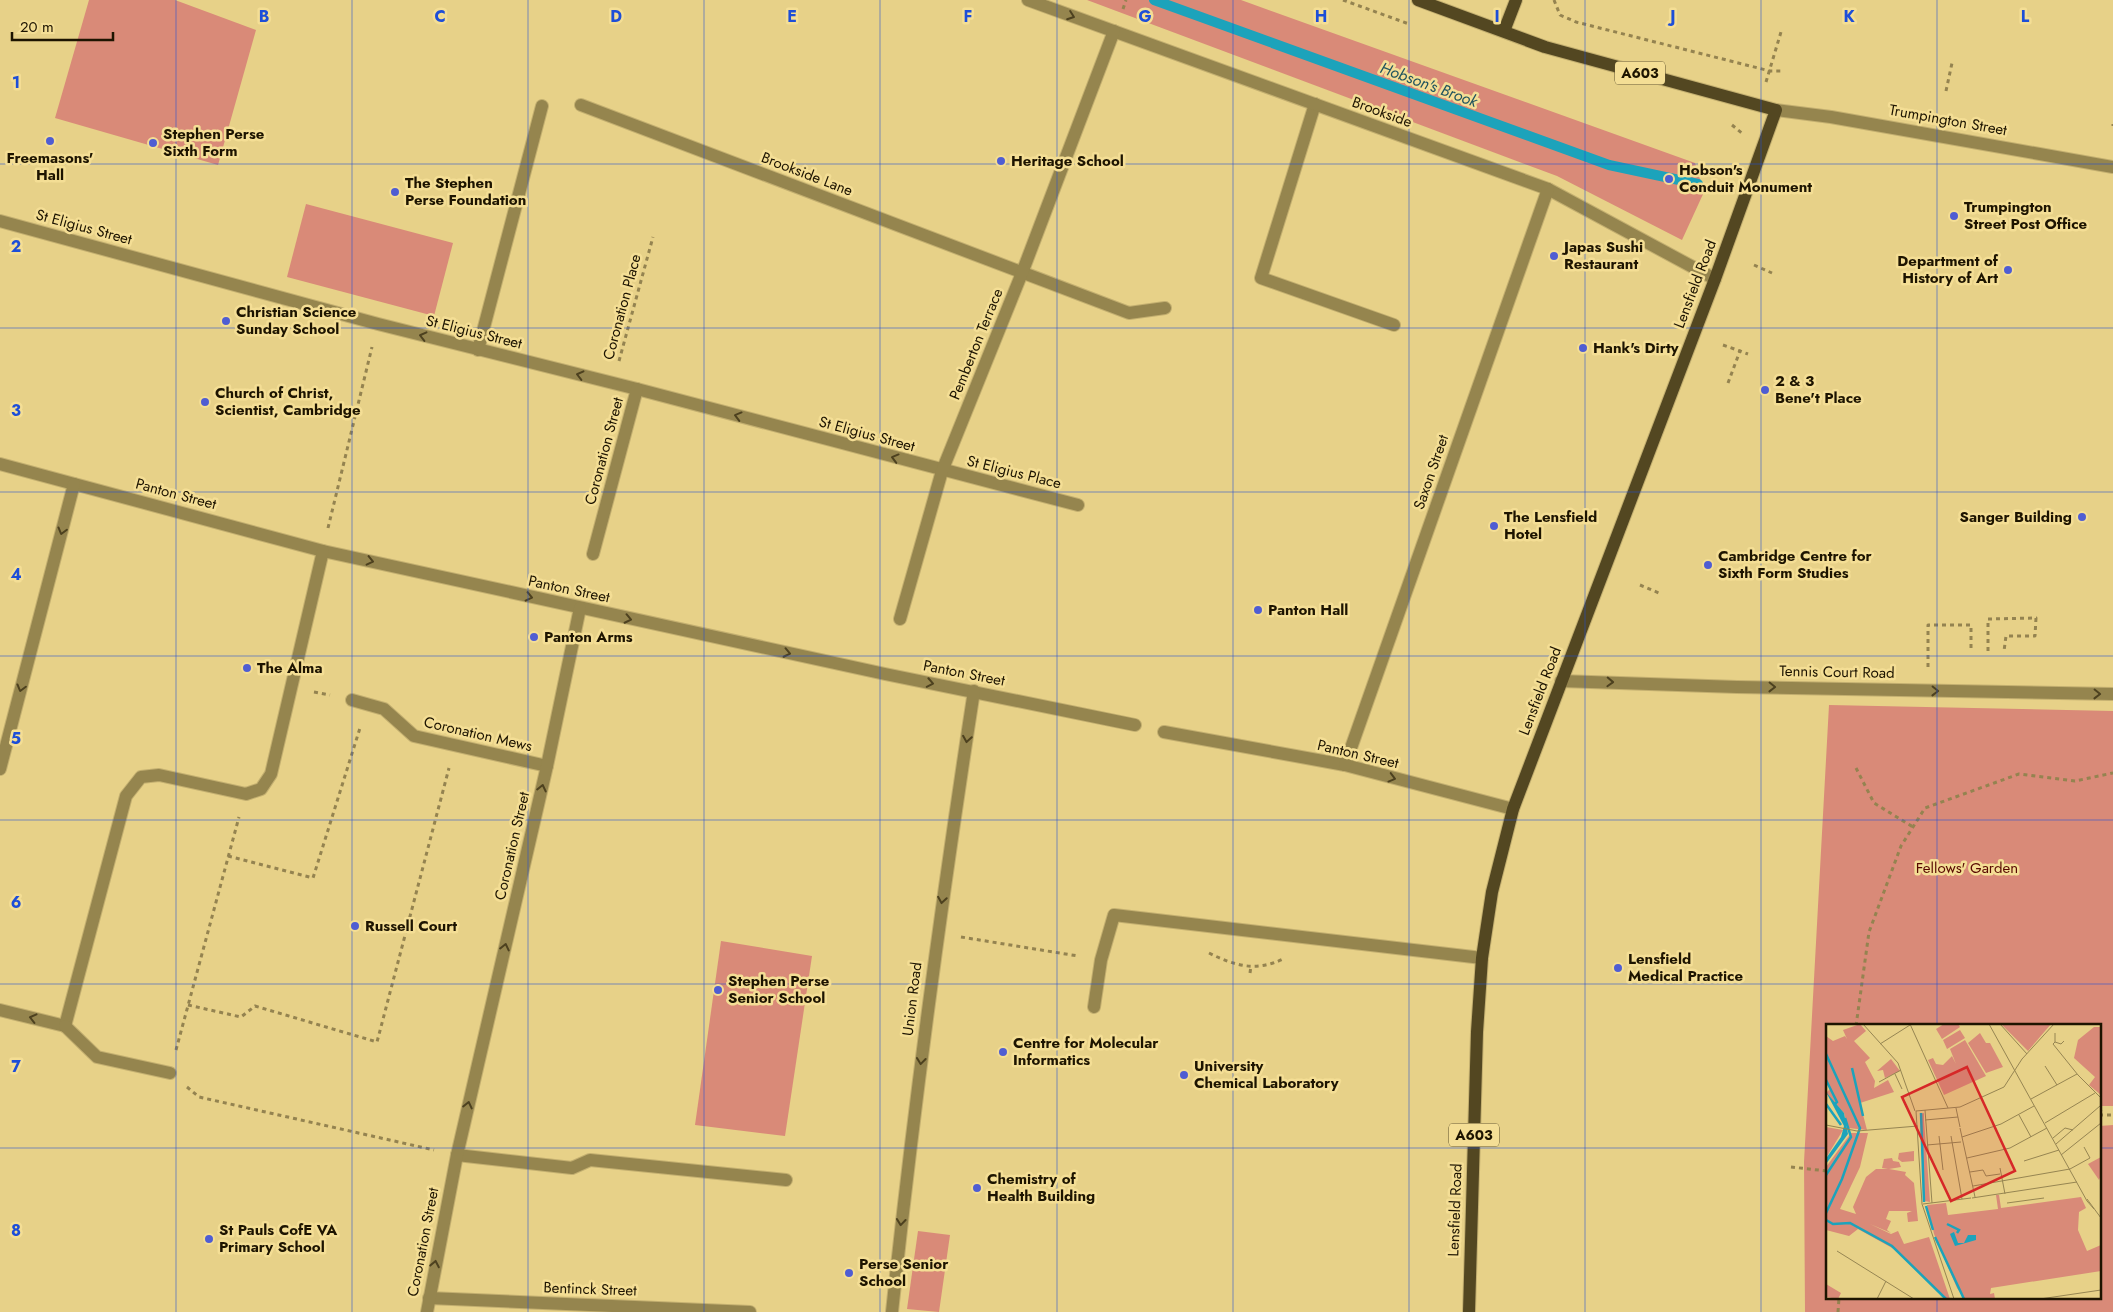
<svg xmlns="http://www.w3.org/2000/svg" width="2113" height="1312" viewBox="0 0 2113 1312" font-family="Jost,sans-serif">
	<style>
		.green { fill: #d98a78 }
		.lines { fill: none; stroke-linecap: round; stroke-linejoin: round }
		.stream { stroke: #1ca3bb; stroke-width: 10 }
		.service-casing { stroke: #c3af70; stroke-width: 14 }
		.minor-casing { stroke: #c3af70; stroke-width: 14 }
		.primary-casing { stroke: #c3af70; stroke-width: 14 }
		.path { stroke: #948350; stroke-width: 3; stroke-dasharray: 4 4; stroke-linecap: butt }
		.service { stroke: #95854e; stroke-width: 12 }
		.minor { stroke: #95854e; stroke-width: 12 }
		.primary { stroke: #534721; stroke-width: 12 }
		.oneway { stroke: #4d411f }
		.grid { fill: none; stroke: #1d4ed8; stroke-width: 1; stroke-opacity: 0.55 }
		.poi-dot { fill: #4f5dd2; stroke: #f4de95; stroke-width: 2 }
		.labels { text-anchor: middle; stroke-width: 5; stroke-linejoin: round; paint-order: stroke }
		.shield { fill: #f4de95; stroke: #5e512d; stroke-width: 1 }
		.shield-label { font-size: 14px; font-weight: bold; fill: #1d1400 }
		.street-label { font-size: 15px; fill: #1d1400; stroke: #f4de95 }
		.poi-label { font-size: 15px; font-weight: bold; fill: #1d1400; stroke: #f4de95; text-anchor: start }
		.park-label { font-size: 15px; fill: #570800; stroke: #f4de95 }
		.water-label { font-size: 16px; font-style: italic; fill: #21545e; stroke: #f4de95 }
		.inset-river { fill: none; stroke: #1ca3bb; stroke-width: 2.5 }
		.inset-road { fill: none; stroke: #968552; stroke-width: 1 }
		.view { fill: #d62828; fill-opacity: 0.15; stroke: #d62828; stroke-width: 2.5 }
		.inset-edge { fill: none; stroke: #1d1400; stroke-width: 2.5 }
		.grid-label { font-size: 16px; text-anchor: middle; font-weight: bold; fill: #1d4ed8; stroke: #f4de95; stroke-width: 5; stroke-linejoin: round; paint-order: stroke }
	</style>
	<rect width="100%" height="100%" fill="#e7d188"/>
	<g class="green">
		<polygon points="89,0 175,0 256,30 218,165 55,118"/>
		<polygon points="1087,0 1241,0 1695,163 1704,192 1682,240 1557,176"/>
		<polygon points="306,204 453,243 434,316 287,277"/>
		<polygon points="1829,705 2113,711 2113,1106 2099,1106 2099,1026 1827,1026 1827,1298 2099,1298 2099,1126 2113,1125 2113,1312 1805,1312 1804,1162"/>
		<polygon points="721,941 812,956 785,1136 695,1125"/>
		<polygon points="918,1231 950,1235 939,1312 907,1309"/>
	</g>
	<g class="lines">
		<polyline class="stream" points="1154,0 1609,165 1698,184"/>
		<g class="service-casing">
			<g id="service">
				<polyline points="1315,104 1261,278 1394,325"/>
				<polyline points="478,350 542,106"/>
				<polyline points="1094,1007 1101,960 1114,915 1482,958"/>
				<polyline points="457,1155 572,1168 590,1160 786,1180"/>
			</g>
		</g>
		<g class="minor-casing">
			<g id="minor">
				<polyline points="1028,0 1548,189 1715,279"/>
				<polyline points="581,105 1129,313 1165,308"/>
				<polyline points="1776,110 1831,117 2113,167"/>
				<polyline points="0,221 378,324 637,389 1078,505"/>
				<polyline points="0,464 323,551 885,674 1135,725"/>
				<polyline points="593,554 637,389"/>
				<polyline points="900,619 942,471 1022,273 1114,31"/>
				<polyline points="1561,681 1737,687 2113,694"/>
				<polyline points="352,700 384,709 414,736 547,766"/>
				<polyline points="1164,732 1345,765 1513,809"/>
				<polyline points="1345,765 1548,189"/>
				<polyline points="0,769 74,484"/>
				<polyline points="0,1010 65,1026"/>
				<polyline points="65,1026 126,796 141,777 159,775 246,794 261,789 271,774 323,551"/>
				<polyline points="65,1026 97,1057 170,1073"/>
				<polyline points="429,1298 750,1312"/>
				<polyline points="427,1312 457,1155 547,766 580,608"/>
				<path d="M892 1312C914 1104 942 898 974 691"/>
			</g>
		</g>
		<g class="primary-casing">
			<g id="primary">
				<polyline points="1418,0 1545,47 1776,110 1715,279 1513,809 1492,892 1482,958 1477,1032 1469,1312"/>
				<polyline points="1504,31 1516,0"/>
			</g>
		</g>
		<g class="path">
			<polyline points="1343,0 1409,24"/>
			<polyline points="1554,0 1560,15 1576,22 1770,71 1783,71"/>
			<polyline points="1123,9 1126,0"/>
			<polyline points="1766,82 1781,32"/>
			<polyline points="1946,91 1952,63"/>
			<polyline points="1732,125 1743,134"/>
			<polyline points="2113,126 2113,124"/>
			<polyline points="1754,265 1772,273"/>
			<polyline points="1723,345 1740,351"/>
			<polyline points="619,361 653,237"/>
			<polyline points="1728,383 1740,351 1748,354"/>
			<polyline points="328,528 372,347"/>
			<polyline points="1640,585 1659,593"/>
			<polyline points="1988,651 1988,619 2036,618 2035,636 2006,636 2004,651"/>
			<polyline points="1928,667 1928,625 1971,625 1971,651"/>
			<polyline points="314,692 330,695"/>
			<polyline points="1856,768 1874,803 1913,827"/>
			<polyline points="228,856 313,878 360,728"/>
			<polyline points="961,937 1078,956"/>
			<path d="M1209 953C1235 966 1256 972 1283 959"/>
			<polyline points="1250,973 1251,966"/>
			<polyline points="188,1005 241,1017 255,1006 377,1042 449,768"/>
			<polyline points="1856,1026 1869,932 1901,846 1925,808 2019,774 2075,781 2113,773"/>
			<polyline points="176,1050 239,817"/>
			<polyline points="187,1087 199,1097 434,1150"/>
			<polyline points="2099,1108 2103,1114"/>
			<polyline points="2099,1115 2113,1115"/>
			<polyline points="1791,1167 1827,1171"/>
			<polyline points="1838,1312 1839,1298"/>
		</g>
		<use href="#service" class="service"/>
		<use href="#minor" class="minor"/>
		<use href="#primary" class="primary"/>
	</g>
	<defs><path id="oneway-chevron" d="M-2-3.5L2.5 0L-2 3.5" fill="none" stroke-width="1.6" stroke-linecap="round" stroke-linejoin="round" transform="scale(1.25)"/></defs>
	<g class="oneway">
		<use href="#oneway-chevron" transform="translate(1071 16) rotate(20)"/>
		<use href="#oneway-chevron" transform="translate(423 336) rotate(-166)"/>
		<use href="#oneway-chevron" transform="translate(580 375) rotate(-166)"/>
		<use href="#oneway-chevron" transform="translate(738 416) rotate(-165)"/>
		<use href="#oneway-chevron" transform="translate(895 458) rotate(-165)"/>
		<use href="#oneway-chevron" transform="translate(62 531) rotate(105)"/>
		<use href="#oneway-chevron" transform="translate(370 561) rotate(13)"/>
		<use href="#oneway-chevron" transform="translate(529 597) rotate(13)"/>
		<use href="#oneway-chevron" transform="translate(628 619) rotate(12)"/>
		<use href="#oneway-chevron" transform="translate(787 653) rotate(12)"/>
		<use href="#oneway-chevron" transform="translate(1610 682) rotate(2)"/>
		<use href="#oneway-chevron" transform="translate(930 683) rotate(11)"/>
		<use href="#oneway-chevron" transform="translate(1772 687) rotate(1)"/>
		<use href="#oneway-chevron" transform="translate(21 688) rotate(105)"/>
		<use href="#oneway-chevron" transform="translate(1935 691) rotate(1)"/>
		<use href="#oneway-chevron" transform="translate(2097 694) rotate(1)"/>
		<use href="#oneway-chevron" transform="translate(967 739) rotate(99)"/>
		<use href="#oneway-chevron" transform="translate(1392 778) rotate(15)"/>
		<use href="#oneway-chevron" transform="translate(542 788) rotate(-77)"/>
		<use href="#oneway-chevron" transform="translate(942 900) rotate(99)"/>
		<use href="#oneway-chevron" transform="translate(505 947) rotate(-77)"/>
		<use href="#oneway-chevron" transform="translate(33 1018) rotate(-166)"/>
		<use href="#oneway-chevron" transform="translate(921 1061) rotate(97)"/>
		<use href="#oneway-chevron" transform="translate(468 1105) rotate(-77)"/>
		<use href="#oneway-chevron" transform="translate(901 1222) rotate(96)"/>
		<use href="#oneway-chevron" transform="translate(435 1264) rotate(-79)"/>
	</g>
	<path class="grid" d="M176 0V1312M352 0V1312M528 0V1312M704 0V1312M880 0V1312M1057 0V1312M1233 0V1312M1409 0V1312M1585 0V1312M1761 0V1312M1937 0V1026M0 164H2113M0 328H2113M0 492H2113M0 656H2113M0 820H2113M0 984H2113M0 1148H1827M2099 1148H2113M1937 1298V1312"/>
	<g class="poi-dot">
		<circle cx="50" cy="141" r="5"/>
		<circle cx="153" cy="143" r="5"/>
		<circle cx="1001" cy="161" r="5"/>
		<circle cx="1669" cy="179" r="5"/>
		<circle cx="395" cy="192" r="5"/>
		<circle cx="1954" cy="216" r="5"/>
		<circle cx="1554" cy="256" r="5"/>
		<circle cx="2008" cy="270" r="5"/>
		<circle cx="226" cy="321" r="5"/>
		<circle cx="1583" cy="348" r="5"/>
		<circle cx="1765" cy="390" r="5"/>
		<circle cx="205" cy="402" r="5"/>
		<circle cx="2082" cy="517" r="5"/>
		<circle cx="1494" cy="526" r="5"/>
		<circle cx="1708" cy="565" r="5"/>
		<circle cx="1258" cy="610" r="5"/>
		<circle cx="534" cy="637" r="5"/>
		<circle cx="247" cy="668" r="5"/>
		<circle cx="355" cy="926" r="5"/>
		<circle cx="1618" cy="968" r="5"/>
		<circle cx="718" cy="990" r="5"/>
		<circle cx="1003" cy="1052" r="5"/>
		<circle cx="1184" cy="1075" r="5"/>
		<circle cx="977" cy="1188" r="5"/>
		<circle cx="209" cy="1239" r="5"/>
		<circle cx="849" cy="1273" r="5"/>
	</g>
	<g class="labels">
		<g class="shield">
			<rect x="1615" y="61.5" width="50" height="23" rx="4"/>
			<rect x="1449" y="1123.5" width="50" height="23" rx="4"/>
		</g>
		<g class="shield-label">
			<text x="1640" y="78">A603</text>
			<text x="1474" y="1140">A603</text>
		</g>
		<g class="street-label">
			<text transform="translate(1382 112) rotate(20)" y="5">Brookside</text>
			<text transform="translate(1948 120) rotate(10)" y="5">Trumpington Street</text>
			<text transform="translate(807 174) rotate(21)" y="5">Brookside Lane</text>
			<text transform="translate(84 227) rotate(15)" y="5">St Eligius Street</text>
			<text transform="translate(1695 284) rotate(-69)" y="5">Lensfield Road</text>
			<text transform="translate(622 307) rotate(-75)" y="5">Coronation Place</text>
			<text transform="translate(474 332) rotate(14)" y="5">St Eligius Street</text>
			<text transform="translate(976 344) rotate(-68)" y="5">Pemberton Terrace</text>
			<text transform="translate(867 434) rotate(15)" y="5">St Eligius Street</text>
			<text transform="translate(604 451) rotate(-75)" y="5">Coronation Street</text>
			<text transform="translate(1014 472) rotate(14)" y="5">St Eligius Place</text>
			<text transform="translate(1431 472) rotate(-71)" y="5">Saxon Street</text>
			<text transform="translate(176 494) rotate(15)" y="5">Panton Street</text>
			<text transform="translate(569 589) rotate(12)" y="5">Panton Street</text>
			<text transform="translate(1837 672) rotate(1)" y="5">Tennis Court Road</text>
			<text transform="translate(964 673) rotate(11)" y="5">Panton Street</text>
			<text transform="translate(1540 691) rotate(-69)" y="5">Lensfield Road</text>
			<text transform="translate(478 734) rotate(13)" y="5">Coronation Mews</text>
			<text transform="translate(1358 754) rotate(13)" y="5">Panton Street</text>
			<text transform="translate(512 846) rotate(-77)" y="5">Coronation Street</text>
			<text transform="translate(912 999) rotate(-83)" y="5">Union Road</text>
			<text transform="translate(1455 1210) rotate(-88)" y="5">Lensfield Road</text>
			<text transform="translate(423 1242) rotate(-79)" y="5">Coronation Street</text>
			<text transform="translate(590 1289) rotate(2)" y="5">Bentinck Street</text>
		</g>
		<g class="poi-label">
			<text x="163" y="139">Stephen Perse<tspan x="163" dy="17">Sixth Form</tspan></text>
			<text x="50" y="163" text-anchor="middle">Freemasons'<tspan x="50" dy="17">Hall</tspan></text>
			<text x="1011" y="166">Heritage School</text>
			<text x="1679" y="175">Hobson's<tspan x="1679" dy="17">Conduit Monument</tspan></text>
			<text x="405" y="188">The Stephen<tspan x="405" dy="17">Perse Foundation</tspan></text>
			<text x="1964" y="212">Trumpington<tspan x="1964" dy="17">Street Post Office</tspan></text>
			<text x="1564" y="252">Japas Sushi<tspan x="1564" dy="17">Restaurant</tspan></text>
			<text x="1998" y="266" text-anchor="end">Department of<tspan x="1998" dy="17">History of Art</tspan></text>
			<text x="236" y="317">Christian Science<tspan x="236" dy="17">Sunday School</tspan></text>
			<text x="1593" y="353">Hank's Dirty</text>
			<text x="1775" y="386">2 &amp; 3<tspan x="1775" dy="17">Bene't Place</tspan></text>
			<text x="215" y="398">Church of Christ,<tspan x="215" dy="17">Scientist, Cambridge</tspan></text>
			<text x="1504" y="522">The Lensfield<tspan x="1504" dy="17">Hotel</tspan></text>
			<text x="2072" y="522" text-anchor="end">Sanger Building</text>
			<text x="1718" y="561">Cambridge Centre for<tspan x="1718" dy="17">Sixth Form Studies</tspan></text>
			<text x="1268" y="615">Panton Hall</text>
			<text x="544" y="642">Panton Arms</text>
			<text x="257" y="673">The Alma</text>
			<text x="365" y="931">Russell Court</text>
			<text x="1628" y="964">Lensfield<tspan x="1628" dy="17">Medical Practice</tspan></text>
			<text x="728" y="986">Stephen Perse<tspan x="728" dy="17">Senior School</tspan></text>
			<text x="1013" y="1048">Centre for Molecular<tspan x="1013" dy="17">Informatics</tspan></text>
			<text x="1194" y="1071">University<tspan x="1194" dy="17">Chemical Laboratory</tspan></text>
			<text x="987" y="1184">Chemistry of<tspan x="987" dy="17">Health Building</tspan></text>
			<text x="219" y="1235">St Pauls CofE VA<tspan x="219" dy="17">Primary School</tspan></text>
			<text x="859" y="1269">Perse Senior<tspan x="859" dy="17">School</tspan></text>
		</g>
		<g class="park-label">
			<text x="1967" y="873">Fellows' Garden</text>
		</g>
		<g class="water-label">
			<text transform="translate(1429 84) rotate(20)" y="6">Hobson's Brook</text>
		</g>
	</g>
	<g transform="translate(1826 1024)">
		<rect width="275" height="275" fill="#e7d188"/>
		<path d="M34 0 40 7 28 17 44 34 39 38 49 57 48 64 62 56 68 68 34 79 41 106 22 104 18 89 0 69 4 65 0 58V12L7 17 19 12 21 15 17 6ZM118 0H132L134 3 116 15 110 5ZM175 0H225L202 27ZM268 3H275V71L263 61 269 53 248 34 252 16ZM134 6 139 14 121 25 117 16ZM154 9 160 19H164L177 43 160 49 142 19ZM139 16 160 52 118 71 102 36 107 34 110 40 117 41 126 32 130 40 124 25ZM65 35 74 47 59 54 57 46 51 47ZM98 89V96L104 178 98 177 94 90ZM0 103 17 106 0 134ZM25 109H42L34 143 14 185 30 190 27 183 40 153 50 145H62L56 144 58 135 66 134 67 137 73 138 75 143 63 145 80 148 79 151 88 159 92 197 82 198 81 189 86 187H63L60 195 65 197 61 206 65 209 44 200 65 210 72 207 78 220 103 213 124 275H119L68 225 32 205 23 212 0 206V143ZM88 127V137L76 138 72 135 73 129ZM275 133V151L273 156 262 140ZM170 171H173L175 184 255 173 260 184 253 188 252 206 261 227 275 221V247L165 264 164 270 168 269 169 275H139L131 264 108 210 101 181 120 179 122 191 172 185ZM0 260 15 269 12 275 0 273Z" fill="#d98a78"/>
		<path d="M0 68 18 89 22 110 0 140 1 133 15 113 18 102ZM128 208 132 219H138L142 211H150V216L129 222 124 210Z" fill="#1ca3bb"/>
		<path class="inset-river" d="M0 30 34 104 16 155 0 189M26 44 37 92M0 56 11 78 8 81M0 80 15 101M95 89 98 178M0 151 25 113 19 94M100 182 107 206M0 196 7 200 24 199 66 222 120 275M121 200 133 206 131 209M109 213 138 275"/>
		<path class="inset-road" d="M37 0 72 39 89 87M84 0 122 84M163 0 189 47M174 0 201 30M229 9V18L235 20 238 17M229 18 227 20 252 51 275 74M54 20 84 1M219 42 231 61M189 47 261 177 268 185M69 50 76 65M53 58 75 46M205 75 251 50M130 84 134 103M99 86 106 179M193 91 205 113M99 96 132 93M219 99 269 69M0 101 31 107 92 102M169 103 179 126M134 104 149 173M113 112 117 146M125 112 136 175M136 113 175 100 208 82M227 114 239 104 247 106M230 120 274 82M101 121 135 118M235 131 275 99M141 134 184 124 221 104M198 137 233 126M174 144 179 170M144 148 157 146 160 152 174 150M147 162 244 145 264 134 258 123M146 174 251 158M261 175 275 194M181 179 218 174M97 180 145 174M11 227 88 275M51 275 60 257M128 275 96 180 90 87 134 83 178 63 196 35 228 0M214 275 275 266"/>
		<path class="view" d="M141 43 189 147 125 177 76 73Z"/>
		<rect width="275" height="275" class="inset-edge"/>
	</g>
	<g class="grid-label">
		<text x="264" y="22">B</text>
		<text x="440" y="22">C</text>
		<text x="616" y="22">D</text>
		<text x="792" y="22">E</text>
		<text x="968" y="22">F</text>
		<text x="1145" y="22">G</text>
		<text x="1321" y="22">H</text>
		<text x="1497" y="22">I</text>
		<text x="1673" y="22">J</text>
		<text x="1849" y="22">K</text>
		<text x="2025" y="22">L</text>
		<text x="16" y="88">1</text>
		<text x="16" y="252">2</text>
		<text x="16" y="416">3</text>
		<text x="16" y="580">4</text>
		<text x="16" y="744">5</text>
		<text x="16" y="908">6</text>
		<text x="16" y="1072">7</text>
		<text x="16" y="1236">8</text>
	</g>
	<path d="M12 32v8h101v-8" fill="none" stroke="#1d1400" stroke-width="2.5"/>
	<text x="20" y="32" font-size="15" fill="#1d1400" stroke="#f4de95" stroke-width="4" paint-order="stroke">20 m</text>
</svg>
